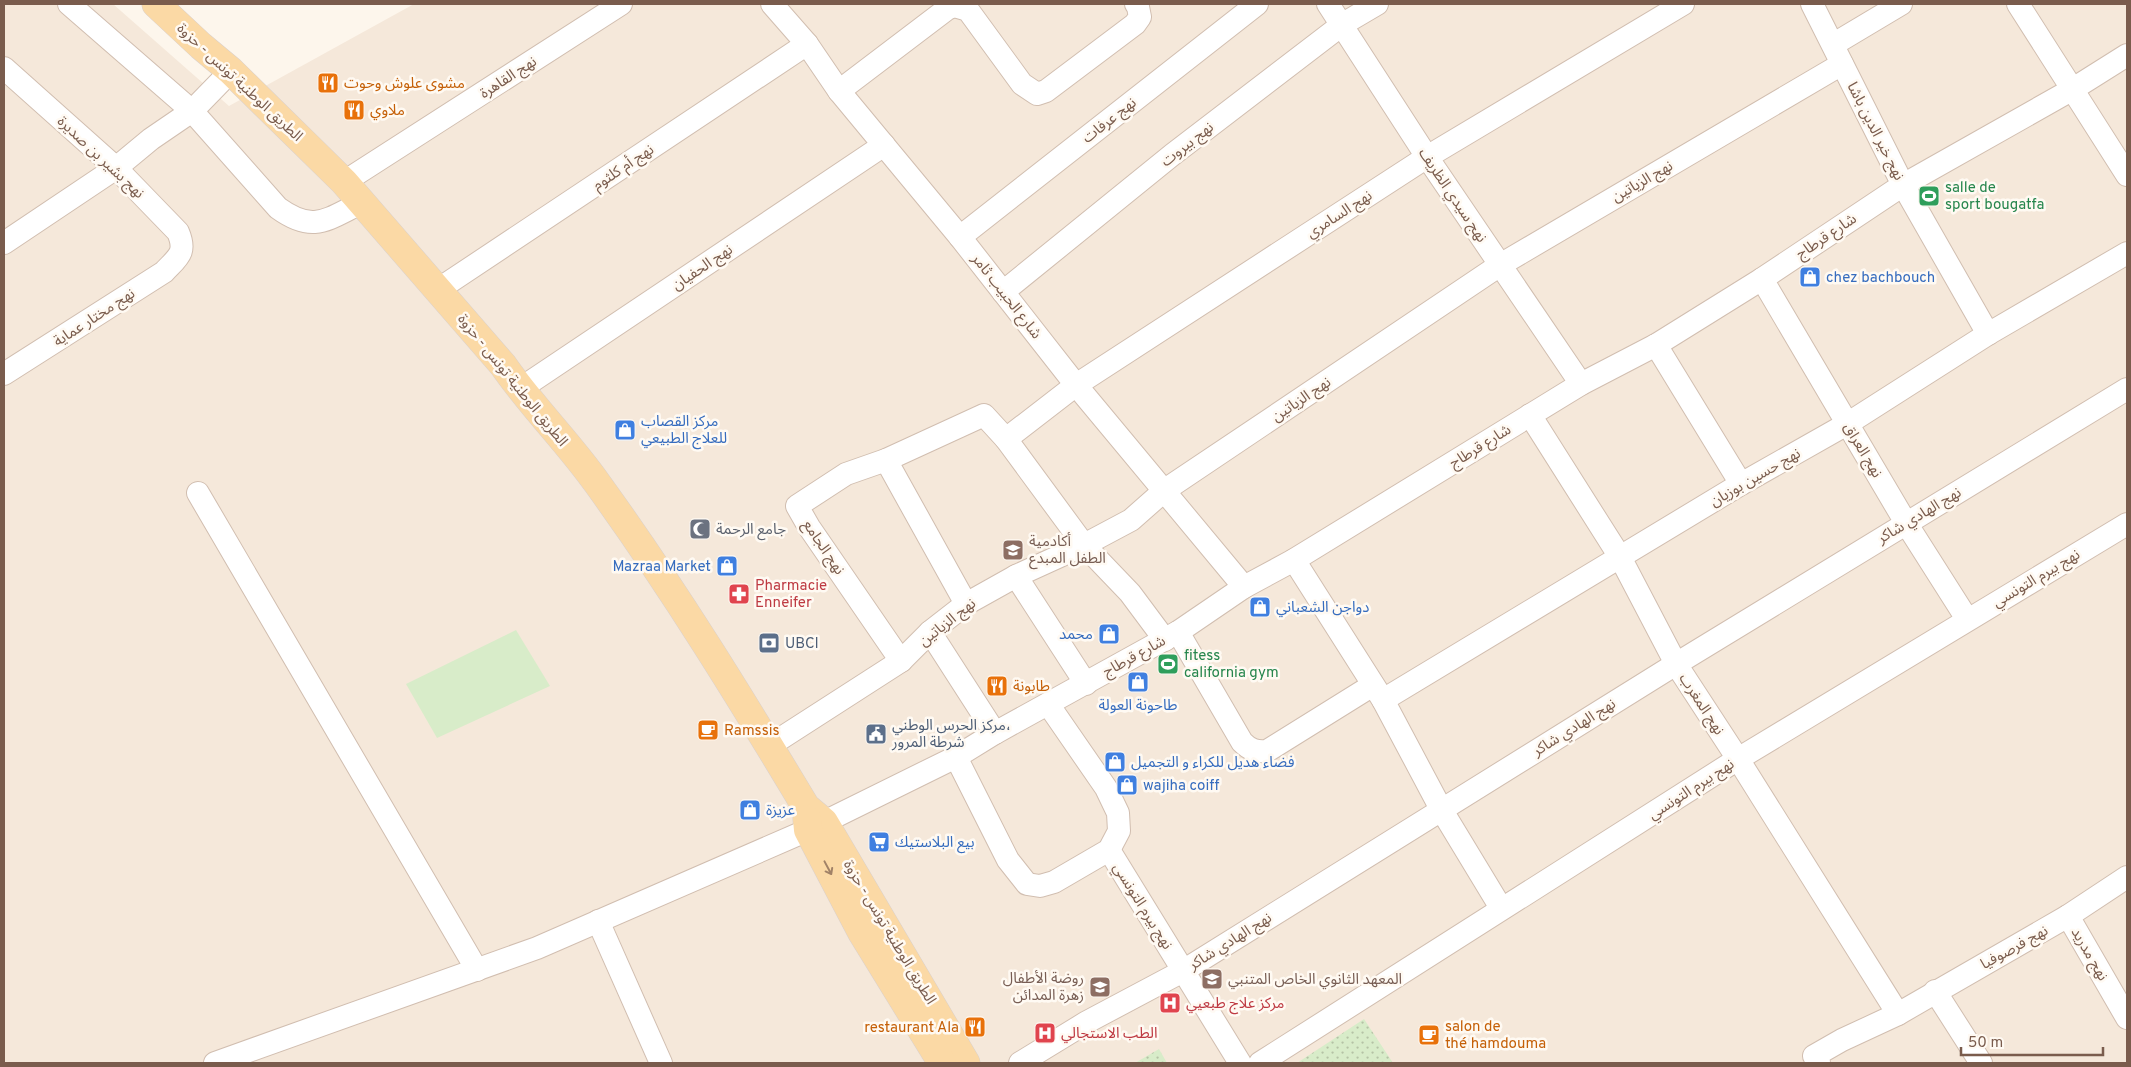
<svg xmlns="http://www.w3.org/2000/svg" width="2131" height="1067" viewBox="0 0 2131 1067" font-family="Overpass,'Noto Sans Arabic',sans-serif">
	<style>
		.residential { fill: #f5e8da }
		.grass { fill: url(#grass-dots) }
		.park { fill: #d8ecc9 }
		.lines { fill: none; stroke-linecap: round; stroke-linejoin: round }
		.street-casing { stroke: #d1beb0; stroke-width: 24 }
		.primary-casing { stroke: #dad1cd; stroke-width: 29 }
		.street { stroke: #fff; stroke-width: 22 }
		.primary { stroke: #fbd9a5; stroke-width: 28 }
		.oneway { stroke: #a18267 }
		.labels { text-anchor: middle; stroke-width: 5; stroke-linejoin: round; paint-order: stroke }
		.street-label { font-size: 15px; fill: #7a5c4d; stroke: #fffaf3 }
		.food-label { font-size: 15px; fill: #c56008; stroke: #fffaf3; text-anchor: start }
		.leisure-label { font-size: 15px; fill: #27864d; stroke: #fffaf3; text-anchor: start }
		.shop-label { font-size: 15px; fill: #366cbe; stroke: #fffaf3; text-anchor: start }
		.worship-label { font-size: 15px; fill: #5b616d; stroke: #fffaf3; text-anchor: start }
		.education-label { font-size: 15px; fill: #785e54; stroke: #fffaf3; text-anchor: start }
		.health-label { font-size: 15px; fill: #be3a42; stroke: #fffaf3; text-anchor: start }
		.service-label { font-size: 15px; fill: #4e5e75; stroke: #fffaf3; text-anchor: start }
	</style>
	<defs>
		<pattern id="grass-dots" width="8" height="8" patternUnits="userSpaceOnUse" patternTransform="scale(1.25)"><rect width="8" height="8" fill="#d8ecc9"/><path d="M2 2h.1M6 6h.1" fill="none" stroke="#b4c2a5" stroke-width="1.8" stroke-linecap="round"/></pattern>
	</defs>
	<rect width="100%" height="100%" fill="#fdf6ec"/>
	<polygon class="residential" points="4,4 113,4 229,106 414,4 2127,4 2127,1063 4,1063"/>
	<g class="grass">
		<polygon points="1364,1019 1393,1063 1297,1063"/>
		<polygon points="1159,1049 1167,1063 1135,1063"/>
	</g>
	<polygon class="park" points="516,630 550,686 437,738 406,684"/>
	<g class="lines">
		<g class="street-casing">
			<g id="street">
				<path d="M69 4 192 111 278 208C314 234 327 219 363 202"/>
				<polyline points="772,4 807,44 839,91 960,237 1076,385 1244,587"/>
				<polyline points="1328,4 1427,157 1581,384"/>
				<polyline points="1812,4 1903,185 1988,334"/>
				<polyline points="2018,4 2127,175"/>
				<polyline points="1834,44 1901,4"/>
				<path d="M4 68 116 168 178 232C187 253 178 257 164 272L4 374"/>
				<polyline points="839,91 947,9 954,6 968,10 1022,84 1037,94 1046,91 1135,24 1140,17 1138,7 1136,4"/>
				<polyline points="344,182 621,4"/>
				<polyline points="960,237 1257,4"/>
				<polyline points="4,243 116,168 151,139 192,111 231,71"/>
				<polyline points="1762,279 1906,523 1967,619"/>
				<polyline points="439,289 807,44"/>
				<polyline points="1003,292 1172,155 1343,24 1377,4"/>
				<polyline points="1656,345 1741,484"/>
				<polyline points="520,389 884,145"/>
				<polyline points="1530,415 1620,557 1676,664 1738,759 1898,1014"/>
				<polyline points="1006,439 1076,385 1427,157 1683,4"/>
				<polyline points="886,460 966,604"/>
				<polyline points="198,493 477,970"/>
				<polyline points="1294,560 1383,700 1441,809 1501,908"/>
				<polyline points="1016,576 1086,684"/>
				<polyline points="930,632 995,733"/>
				<path d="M1178 632 1242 742C1250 750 1256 752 1267 751L1373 685"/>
				<polyline points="901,661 809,527 797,506 846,474 886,460 984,415 1006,439 1084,545 1130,593 1165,640"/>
				<polyline points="1383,700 1741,484 1847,424 1988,334 2127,253"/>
				<polyline points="769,746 901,661 930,632 966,604 1016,576 1084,545 1131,520 1165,490 1500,265 1842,64"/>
				<polyline points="956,757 1008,860 1027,884 1040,886 1054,882 1109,850 1119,831 1118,813 1106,788 1048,704"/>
				<polyline points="1109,850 1240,1063"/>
				<polyline points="2068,916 2127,1018"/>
				<polyline points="598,921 661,1063"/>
				<polyline points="1935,991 1981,1063"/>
				<polyline points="215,1063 537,948 808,830 956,757 995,733 1178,632 1244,587 1294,560 1581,384 1656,345 1762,279 1903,185 2073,89 2127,55"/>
				<polyline points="1020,1063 1087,1022 1183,971 1676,664 2127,389"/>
				<polyline points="1260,1063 1738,759 2127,524"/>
				<polyline points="1819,1063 1814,1056 1842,1040 1898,1014 2068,916 2127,877"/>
			</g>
		</g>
		<g class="primary-casing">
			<g id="primary">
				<path d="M156 4 201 46 231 71 344 182 503 365C532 407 568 442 597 483 673 588 740 697 806 807L824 822 966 1063"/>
				<polyline points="807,819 808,830 862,933 942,1063"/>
			</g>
		</g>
		<use href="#street" class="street"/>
		<use href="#primary" class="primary"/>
	</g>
	<defs><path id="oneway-shaft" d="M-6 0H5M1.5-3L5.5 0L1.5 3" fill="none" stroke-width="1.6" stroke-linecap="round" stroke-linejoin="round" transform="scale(1.25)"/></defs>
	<use class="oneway" href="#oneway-shaft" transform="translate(828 868) rotate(62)"/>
	<defs>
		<g id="restaurant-square" transform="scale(1.125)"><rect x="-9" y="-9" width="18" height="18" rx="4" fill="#e8710a" stroke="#fffaf3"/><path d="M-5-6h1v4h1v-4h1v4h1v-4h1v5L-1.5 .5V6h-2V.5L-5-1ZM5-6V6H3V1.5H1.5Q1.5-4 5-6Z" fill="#fff"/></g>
		<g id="stadium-square" transform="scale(1.125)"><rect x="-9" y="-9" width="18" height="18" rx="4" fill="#2e9e5b" stroke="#fffaf3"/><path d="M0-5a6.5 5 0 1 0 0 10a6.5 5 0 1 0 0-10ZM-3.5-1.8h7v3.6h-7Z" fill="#fff"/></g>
		<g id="shop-square" transform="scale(1.125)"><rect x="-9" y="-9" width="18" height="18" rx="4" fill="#3f7fe0" stroke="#fffaf3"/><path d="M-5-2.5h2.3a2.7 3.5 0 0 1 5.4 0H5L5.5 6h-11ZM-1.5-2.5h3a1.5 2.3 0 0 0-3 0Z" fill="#fff"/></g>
		<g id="mosque-square" transform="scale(1.125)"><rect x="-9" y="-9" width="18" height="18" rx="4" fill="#6b7280" stroke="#fffaf3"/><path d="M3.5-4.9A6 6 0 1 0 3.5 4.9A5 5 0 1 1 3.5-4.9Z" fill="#fff"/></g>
		<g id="school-square" transform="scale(1.125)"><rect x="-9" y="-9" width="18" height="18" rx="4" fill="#8d6e63" stroke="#fffaf3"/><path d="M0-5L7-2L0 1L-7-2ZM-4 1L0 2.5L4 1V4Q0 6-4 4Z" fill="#fff"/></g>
		<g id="pharmacy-square" transform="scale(1.125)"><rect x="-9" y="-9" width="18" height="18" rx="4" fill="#e0444e" stroke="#fffaf3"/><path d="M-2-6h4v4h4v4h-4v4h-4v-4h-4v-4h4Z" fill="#fff"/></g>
		<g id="bank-square" transform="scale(1.125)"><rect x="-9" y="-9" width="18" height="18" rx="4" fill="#5c6f8a" stroke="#fffaf3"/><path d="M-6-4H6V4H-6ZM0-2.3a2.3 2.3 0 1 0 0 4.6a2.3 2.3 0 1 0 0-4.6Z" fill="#fff"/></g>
		<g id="cafe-square" transform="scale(1.125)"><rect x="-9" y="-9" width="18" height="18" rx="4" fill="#e8710a" stroke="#fffaf3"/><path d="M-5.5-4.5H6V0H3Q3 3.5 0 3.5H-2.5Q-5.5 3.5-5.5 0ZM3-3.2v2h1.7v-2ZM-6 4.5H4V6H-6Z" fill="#fff"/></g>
		<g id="civic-square" transform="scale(1.125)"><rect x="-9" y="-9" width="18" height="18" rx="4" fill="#5c6f8a" stroke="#fffaf3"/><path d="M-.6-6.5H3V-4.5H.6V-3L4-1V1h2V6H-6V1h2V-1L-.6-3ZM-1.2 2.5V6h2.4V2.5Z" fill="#fff"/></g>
		<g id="supermarket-square" transform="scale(1.125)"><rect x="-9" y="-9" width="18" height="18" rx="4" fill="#3f7fe0" stroke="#fffaf3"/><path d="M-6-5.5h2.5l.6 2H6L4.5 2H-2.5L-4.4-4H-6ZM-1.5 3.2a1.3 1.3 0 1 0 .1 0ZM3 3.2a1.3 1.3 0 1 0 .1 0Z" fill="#fff"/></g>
		<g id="hospital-square" transform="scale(1.125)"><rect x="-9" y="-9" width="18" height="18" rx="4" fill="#e0444e" stroke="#fffaf3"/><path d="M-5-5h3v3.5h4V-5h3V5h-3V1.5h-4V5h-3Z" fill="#fff"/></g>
	</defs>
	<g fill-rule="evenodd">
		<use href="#restaurant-square" x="328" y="83"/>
		<use href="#restaurant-square" x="354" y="110"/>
		<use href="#stadium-square" x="1929" y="196"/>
		<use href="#shop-square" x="1810" y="277"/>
		<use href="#shop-square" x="625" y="430"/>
		<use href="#mosque-square" x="700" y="529"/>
		<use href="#school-square" x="1013" y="550"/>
		<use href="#shop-square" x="727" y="566"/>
		<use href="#pharmacy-square" x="739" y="594"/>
		<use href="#shop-square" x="1260" y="607"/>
		<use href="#shop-square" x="1109" y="634"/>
		<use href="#bank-square" x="769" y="643"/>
		<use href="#stadium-square" x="1168" y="664"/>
		<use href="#shop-square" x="1138" y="682"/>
		<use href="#restaurant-square" x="997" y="686"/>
		<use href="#cafe-square" x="708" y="730"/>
		<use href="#civic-square" x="876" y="734"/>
		<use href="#shop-square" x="1115" y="762"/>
		<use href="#shop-square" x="1127" y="785"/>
		<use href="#shop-square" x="750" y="810"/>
		<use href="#supermarket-square" x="879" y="842"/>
		<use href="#school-square" x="1212" y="979"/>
		<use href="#school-square" x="1100" y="987"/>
		<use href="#hospital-square" x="1170" y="1003"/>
		<use href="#restaurant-square" x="975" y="1027"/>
		<use href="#hospital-square" x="1045" y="1033"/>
		<use href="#cafe-square" x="1429" y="1035"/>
	</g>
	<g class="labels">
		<g class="street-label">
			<text transform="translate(508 77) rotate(-33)" y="5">نهج القاهرة</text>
			<text transform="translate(240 82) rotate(43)" y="5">الطريق الوطنية تونس - حزوة</text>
			<text transform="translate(1109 120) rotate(-38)" y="5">نهج عرفات</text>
			<text transform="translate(1876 131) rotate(63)" y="5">نهج خير الدين باشا</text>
			<text transform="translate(1187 144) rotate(-38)" y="5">نهج بيروت</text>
			<text transform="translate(101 157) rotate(43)" y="5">نهج بشير بن صديرة</text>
			<text transform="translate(623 167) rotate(-34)" y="5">نهج أم كلثوم</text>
			<text transform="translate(1642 181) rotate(-30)" y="5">نهج الزياتين</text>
			<text transform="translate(1453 195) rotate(56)" y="5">نهج سيدي الظريف</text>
			<text transform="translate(1339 214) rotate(-33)" y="5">نهج السامري</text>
			<text transform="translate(1826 236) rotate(-34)" y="5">شارع قرطاج</text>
			<text transform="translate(702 267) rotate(-34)" y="5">نهج الحفيان</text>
			<text transform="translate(1007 296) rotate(52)" y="5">شارع الحبيب ثامر</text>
			<text transform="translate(94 317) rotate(-33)" y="5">نهج مختار عماية</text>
			<text transform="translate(513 380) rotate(51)" y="5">الطريق الوطنية تونس - حزوة</text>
			<text transform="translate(1301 399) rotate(-34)" y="5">نهج الزياتين</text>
			<text transform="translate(1480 446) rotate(-32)" y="5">شارع قرطاج</text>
			<text transform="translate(1863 450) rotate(59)" y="5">نهج العراق</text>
			<text transform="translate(1755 477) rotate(-30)" y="5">نهج حسين بوزيان</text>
			<text transform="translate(1919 515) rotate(-31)" y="5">نهج الهادي شاكر</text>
			<text transform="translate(824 547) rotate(56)" y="5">نهج الجامع</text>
			<text transform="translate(2036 578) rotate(-31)" y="5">نهج بيرم التونسي</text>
			<text transform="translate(947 622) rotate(-38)" y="5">نهج الزياتين</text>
			<text transform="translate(1134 656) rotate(-29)" y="5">شارع قرطاج</text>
			<text transform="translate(1702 704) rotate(57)" y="5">نهج المغرب</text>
			<text transform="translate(1574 727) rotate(-32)" y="5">نهج الهادي شاكر</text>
			<text transform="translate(1691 789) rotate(-33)" y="5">نهج بيرم التونسي</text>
			<text transform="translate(1143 906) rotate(58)" y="5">نهج بيرم التونسي</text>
			<text transform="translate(890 932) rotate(59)" y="5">الطريق الوطنية تونس - حزوة</text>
			<text transform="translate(1230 941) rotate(-32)" y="5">نهج الهادي شاكر</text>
			<text transform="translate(2014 947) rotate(-29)" y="5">نهج فرصوفيا</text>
			<text transform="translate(2090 954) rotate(60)" y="5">نهج مدريد</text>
		</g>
		<g class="food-label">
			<text x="344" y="88">مشوى علوش وحوت</text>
			<text x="370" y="115">ملاوي</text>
			<text x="1013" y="691">طابونة</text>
			<text x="724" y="735">Ramssis</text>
			<text x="1445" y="1031">salon de<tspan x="1445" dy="17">thé hamdouma</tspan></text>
			<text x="959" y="1032" text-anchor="end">restaurant Ala</text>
		</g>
		<g class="leisure-label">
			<text x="1945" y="192">salle de<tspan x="1945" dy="17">sport bougatfa</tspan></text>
			<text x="1184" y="660">fitess<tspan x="1184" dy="17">california gym</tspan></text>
		</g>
		<g class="shop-label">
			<text x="1826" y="282">chez bachbouch</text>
			<text x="641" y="426">مركز القصاب<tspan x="641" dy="17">للعلاج الطبيعي</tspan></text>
			<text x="711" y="571" text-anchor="end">Mazraa Market</text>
			<text x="1276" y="612">دواجن الشعباني</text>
			<text x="1093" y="639" text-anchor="end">محمد</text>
			<text x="1138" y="710" text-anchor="middle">طاحونة العولة</text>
			<text x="1131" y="767">فضاء هديل للكراء و التجميل</text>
			<text x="1143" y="790">wajiha coiff</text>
			<text x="766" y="815">عزيزة</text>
			<text x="895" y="847">بيع البلاستيك</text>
		</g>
		<g class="worship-label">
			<text x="716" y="534">جامع الرحمة</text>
		</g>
		<g class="education-label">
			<text x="1029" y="546">أكادمية<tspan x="1029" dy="17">الطفل المبدع</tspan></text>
			<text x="1084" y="983" text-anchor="end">روضة الأطفال<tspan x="1084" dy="17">زهرة المدائن</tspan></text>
			<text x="1228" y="984">المعهد الثانوي الخاص المتنبي</text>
		</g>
		<g class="health-label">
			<text x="755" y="590">Pharmacie<tspan x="755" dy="17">Enneifer</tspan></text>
			<text x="1186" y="1008">مركز علاج طبعيي</text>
			<text x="1061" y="1038">الطب الاستجالي</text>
		</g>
		<g class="service-label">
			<text x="785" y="648">UBCI</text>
			<text x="892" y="730">مركز الحرس الوطني،<tspan x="892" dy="17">شرطة المرور</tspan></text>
		</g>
	</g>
	<rect width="2131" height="1067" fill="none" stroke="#7a5c4d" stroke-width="10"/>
	<path d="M1961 1047v8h142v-8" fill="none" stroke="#7a5c4d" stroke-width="2.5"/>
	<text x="1968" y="1047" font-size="15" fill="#7a5c4d" stroke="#fffaf3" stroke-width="4" paint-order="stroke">50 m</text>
</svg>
